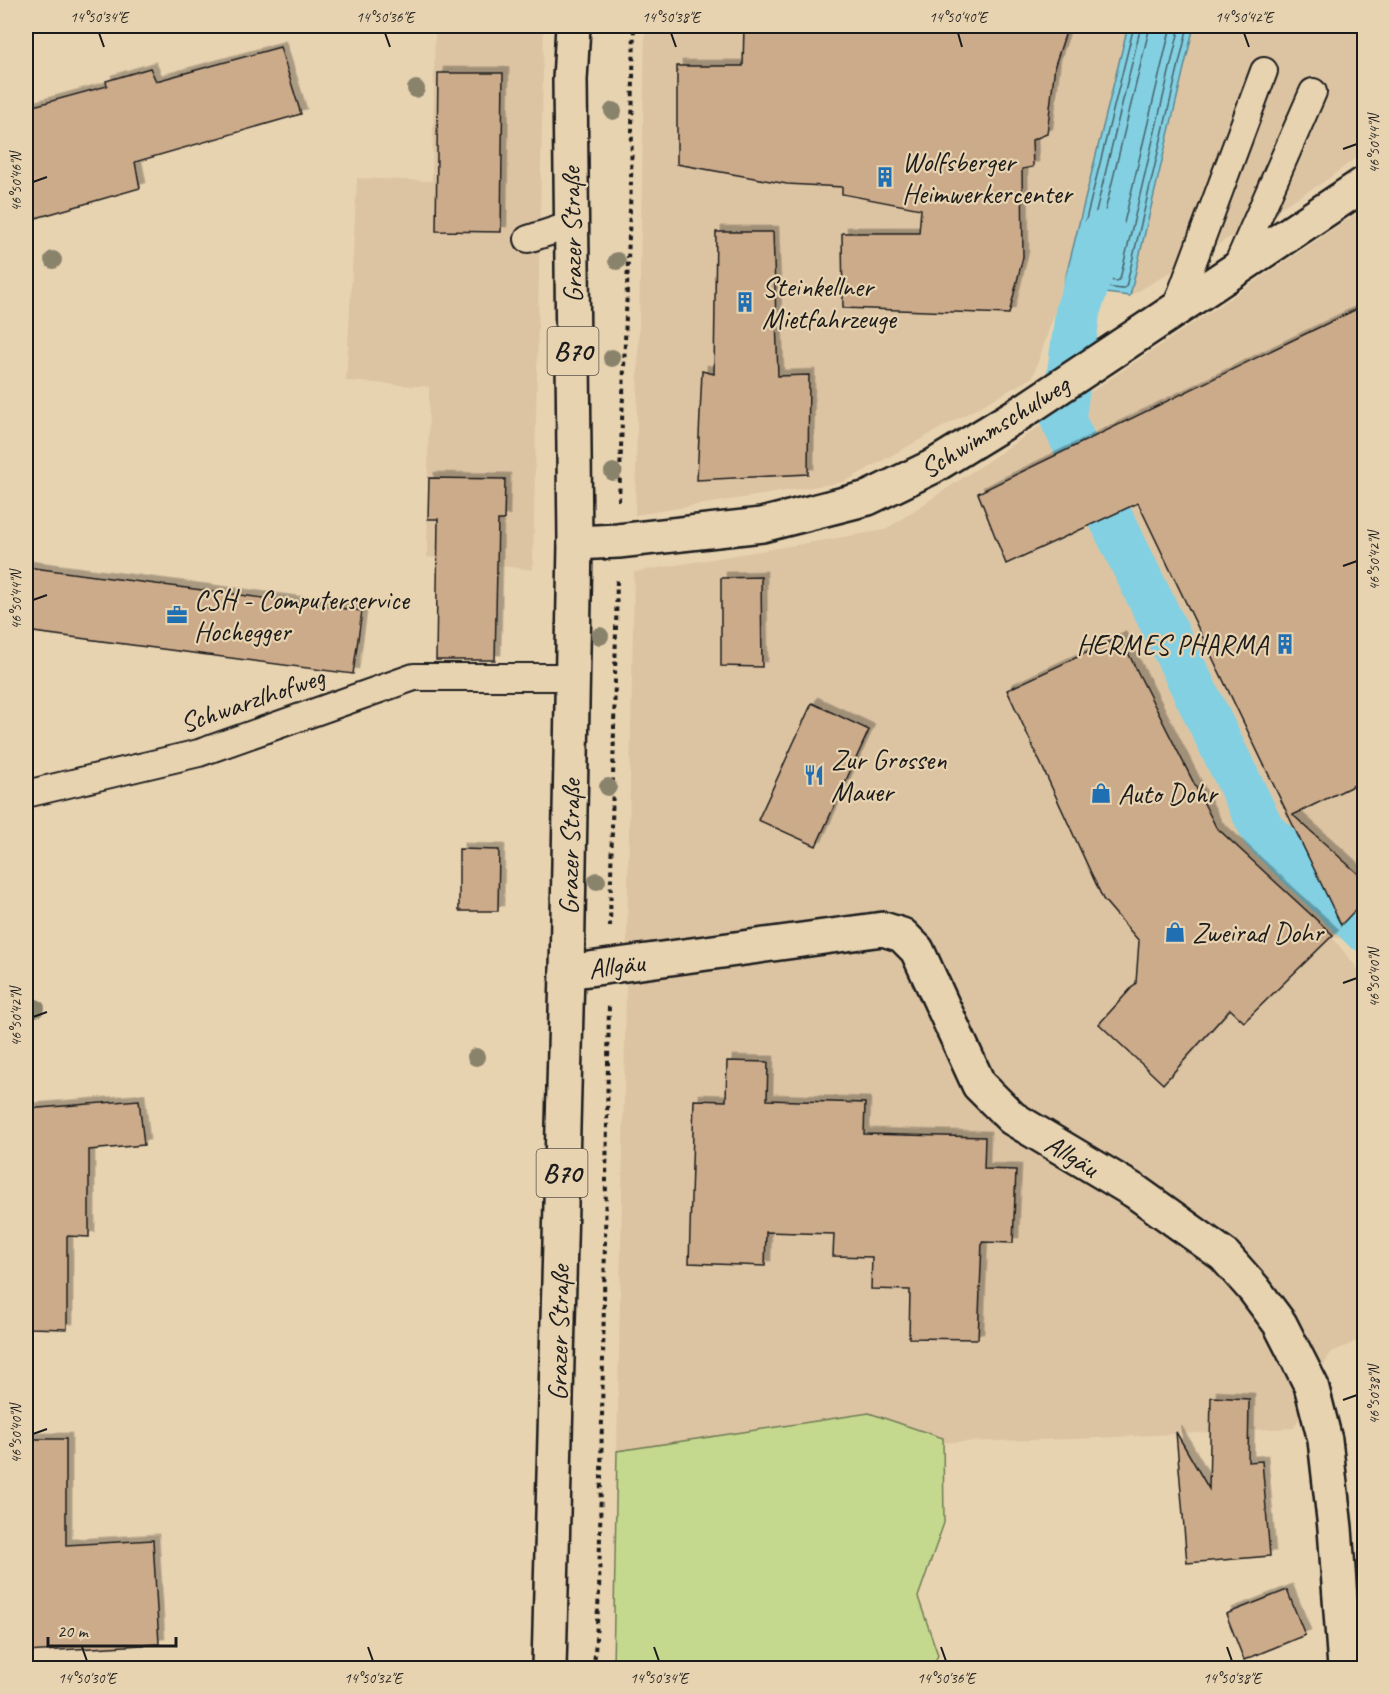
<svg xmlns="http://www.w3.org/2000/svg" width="1390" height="1694" viewBox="0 0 1390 1694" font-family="Caveat,sans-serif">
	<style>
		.built { fill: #dcc4a3 }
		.green { fill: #c5d98e; stroke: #707a55; stroke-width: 1.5 }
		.water { fill: #83d0e2; stroke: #5a8893; stroke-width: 1.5 }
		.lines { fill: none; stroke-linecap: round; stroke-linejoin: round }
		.shore { stroke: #45646b; stroke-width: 1.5 }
		.canal { stroke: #83d0e2; stroke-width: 45 }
		.building { fill: #ccab8b; stroke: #1c1c1c; stroke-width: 1.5; filter: url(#shadow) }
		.service-casing { stroke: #1c1c1c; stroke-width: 30 }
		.minor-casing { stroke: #1c1c1c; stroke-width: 38 }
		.primary-casing { stroke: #1c1c1c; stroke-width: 38 }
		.path { stroke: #1c1c1c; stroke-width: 4; stroke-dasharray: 4.5 4.5; stroke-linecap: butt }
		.service { stroke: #e8d3b1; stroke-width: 26 }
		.minor { stroke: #e8d3b1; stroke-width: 33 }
		.primary { stroke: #e8d3b1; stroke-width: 33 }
		.tree { fill: #8a836c }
		.ticks { fill: none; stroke: #1c1c1c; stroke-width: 2 }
		.labels { text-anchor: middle; stroke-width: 4.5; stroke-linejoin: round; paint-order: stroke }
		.shield { fill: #e8d3b1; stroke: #595349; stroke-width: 1.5 }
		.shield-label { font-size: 27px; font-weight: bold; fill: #1c1c1c }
		.poi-label { font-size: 28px; fill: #1c1c1c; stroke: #e8d3b1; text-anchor: start }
		.street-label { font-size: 28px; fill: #1c1c1c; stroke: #e8d3b1 }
		.neatline { fill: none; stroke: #1c1c1c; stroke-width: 2 }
		.ticks-label { font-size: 15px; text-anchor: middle; fill: #1c1c1c }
	</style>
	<defs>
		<filter id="shadow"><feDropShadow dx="5.5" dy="-5.5" stdDeviation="0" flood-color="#0004"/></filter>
	</defs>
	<rect width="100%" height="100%" fill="#e8d3b1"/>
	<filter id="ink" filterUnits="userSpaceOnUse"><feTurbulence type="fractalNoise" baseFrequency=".0167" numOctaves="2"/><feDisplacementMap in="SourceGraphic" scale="12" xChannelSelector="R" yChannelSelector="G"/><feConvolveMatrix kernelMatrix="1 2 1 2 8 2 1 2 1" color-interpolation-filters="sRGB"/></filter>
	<g filter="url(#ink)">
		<g class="built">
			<polygon points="435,26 544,26 533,570 427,557 429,387 346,381 357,178 432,181"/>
			<polygon points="645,26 1128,26 1063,288 1033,377 844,482 635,515"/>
			<polygon points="1194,26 1364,26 1364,152 1324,182 1130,296"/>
			<polygon points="1357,213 1364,214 1364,941 1332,937 1364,976 1364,1338 1330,1353 1294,1428 1077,1439 617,1451 634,572 885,530"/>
		</g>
		<polygon class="green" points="869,1413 943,1438 944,1523 918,1597 938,1655 932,1668 613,1668 617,1451"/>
		<polygon class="water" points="1128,26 1194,26 1130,296 1063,288"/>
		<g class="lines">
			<g class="shore">
				<polyline points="1134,26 1071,280 1074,283 1122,289 1126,287 1188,26"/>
				<polyline points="1141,26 1081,273 1083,277 1117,281 1120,279 1180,26"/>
				<polyline points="1150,26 1092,265 1094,269 1110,271 1113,269 1171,26"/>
			</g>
			<polyline class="canal" points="1104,233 1078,310 1063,420 1263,831 1364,929"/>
		</g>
		<g class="building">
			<polygon points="744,26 1068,26 1055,65 1047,134 1032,140 1033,167 1022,169 1023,257 1009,314 843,308 842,233 919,233 921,209 842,194 842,187 787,184 677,164 677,66 743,66"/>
			<polygon points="280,47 301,114 135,162 140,188 36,218 26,181 26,108 107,86 106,81 150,68 156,81"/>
			<polygon points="438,73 503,73 501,232 436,231"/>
			<polygon points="716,232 773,232 778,376 809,375 808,474 697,480 702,371 714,374"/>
			<polygon points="1365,305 1365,780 1293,815 1365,880 1365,900 1341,925 1138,503 1006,564 978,493"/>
			<polygon points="429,478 505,479 504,520 498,520 495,660 436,660 438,519 428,519"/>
			<polygon points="26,567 362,611 353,674 26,631"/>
			<polygon points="761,577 762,667 721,666 721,578"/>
			<polygon points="1120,637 1216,827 1333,935 1244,1022 1230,1009 1163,1084 1099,1024 1136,983 1139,941 1103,899 1007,690"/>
			<polygon points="812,703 869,730 816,846 758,820"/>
			<polygon points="459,849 499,850 498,911 459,911"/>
			<polygon points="727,1061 768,1062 767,1100 865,1103 864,1134 985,1137 984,1169 1016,1170 1013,1243 982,1242 978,1339 909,1338 910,1290 871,1289 872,1257 833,1256 834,1234 766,1232 765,1266 689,1263 694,1100 726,1101"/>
			<polygon points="139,1100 144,1145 89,1150 89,1237 67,1236 67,1329 29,1328 30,1258 26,1258 26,1109"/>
			<polygon points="1211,1397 1249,1399 1248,1462 1262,1461 1270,1556 1187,1563 1176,1432 1209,1489"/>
			<polygon points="30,1439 66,1439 66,1545 153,1540 159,1644 26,1652 26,1548 30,1548"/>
			<polygon points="1287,1590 1305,1635 1244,1660 1226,1614"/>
		</g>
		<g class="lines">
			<g class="service-casing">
				<g id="service">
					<polyline points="528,239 571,225"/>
					<polyline points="1235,270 1313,92"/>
					<polyline points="1175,310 1264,71"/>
					<polyline points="26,794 199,753 414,677 571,677"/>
				</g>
			</g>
			<g class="minor-casing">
				<g id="minor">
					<polyline points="575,543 618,541 762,525 868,498 932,467 1025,410 1364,184"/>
					<polyline points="567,972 883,929 902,935 917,950 979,1085 1012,1118 1136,1192 1224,1255 1254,1289 1280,1324 1311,1385 1325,1440 1335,1528 1345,1668"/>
				</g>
			</g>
			<g class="primary-casing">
				<polyline id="primary" points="549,1668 567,972 575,543 570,80 573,26"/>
			</g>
			<g class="path">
				<polyline points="619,501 631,182 634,26"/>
				<polyline points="610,927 617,578"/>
				<polyline points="594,1668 599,1593 609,1004"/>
			</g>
			<use href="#service" class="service"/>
			<use href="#minor" class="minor"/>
			<use href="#primary" class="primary"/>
		</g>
		<g class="tree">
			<circle cx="416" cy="89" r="9"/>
			<circle cx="613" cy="111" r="9"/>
			<circle cx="53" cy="260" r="9"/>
			<circle cx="617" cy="261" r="9"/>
			<circle cx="612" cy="358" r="9"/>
			<circle cx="613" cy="472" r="9"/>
			<circle cx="600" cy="636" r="9"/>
			<circle cx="608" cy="787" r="9"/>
			<circle cx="597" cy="881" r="9"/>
			<circle cx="36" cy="1008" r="9"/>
			<circle cx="476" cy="1057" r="9"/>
		</g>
	</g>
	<path class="ticks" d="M99 33 104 47M385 33 390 47M671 33 676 47M958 33 962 47M1244 33 1249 47M1343 149 1357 144M33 182 47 177M1343 566 1357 561M33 600 47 595M1343 983 1357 978M33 1017 47 1012M1343 1400 1357 1395M33 1434 47 1429M82 1647 87 1661M368 1647 373 1661M654 1647 659 1661M941 1647 946 1661M1227 1647 1232 1661"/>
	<defs>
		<g id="building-bare" transform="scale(1.62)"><path d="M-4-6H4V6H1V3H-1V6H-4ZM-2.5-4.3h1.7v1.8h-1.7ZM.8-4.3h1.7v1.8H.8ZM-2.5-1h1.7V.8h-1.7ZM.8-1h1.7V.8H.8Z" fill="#1f6fb2" stroke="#e8d3b1" stroke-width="2.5" paint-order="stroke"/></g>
		<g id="office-bare" transform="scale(1.62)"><path d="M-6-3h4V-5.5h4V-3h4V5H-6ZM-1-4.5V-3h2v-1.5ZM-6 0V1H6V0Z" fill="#1f6fb2" stroke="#e8d3b1" stroke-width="2.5" paint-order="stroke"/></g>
		<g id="restaurant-bare" transform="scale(1.62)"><path d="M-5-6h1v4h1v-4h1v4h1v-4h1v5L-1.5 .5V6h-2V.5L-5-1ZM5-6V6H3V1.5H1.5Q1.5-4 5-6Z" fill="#1f6fb2" stroke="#e8d3b1" stroke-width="2.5" paint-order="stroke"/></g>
		<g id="shop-bare" transform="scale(1.62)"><path d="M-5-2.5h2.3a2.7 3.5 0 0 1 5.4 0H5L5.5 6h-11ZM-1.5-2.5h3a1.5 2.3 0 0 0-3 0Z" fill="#1f6fb2" stroke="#e8d3b1" stroke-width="2.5" paint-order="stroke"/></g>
	</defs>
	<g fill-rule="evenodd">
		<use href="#building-bare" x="885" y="177"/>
		<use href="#building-bare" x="745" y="302"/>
		<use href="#office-bare" x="177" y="615"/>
		<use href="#building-bare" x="1285" y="644"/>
		<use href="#restaurant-bare" x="814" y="775"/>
		<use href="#shop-bare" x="1101" y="793"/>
		<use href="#shop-bare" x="1175" y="932"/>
	</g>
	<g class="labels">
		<g class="shield">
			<rect x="547.5" y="327" width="51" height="48" rx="4.5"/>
			<rect x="536.5" y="1149" width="51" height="48" rx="4.5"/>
		</g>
		<g class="shield-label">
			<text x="573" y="360">B70</text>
			<text x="562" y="1182">B70</text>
		</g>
		<g class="poi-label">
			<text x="902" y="171">Wolfsberger<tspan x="902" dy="32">Heimwerkercenter</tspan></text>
			<text x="762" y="296">Steinkellner<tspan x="762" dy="32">Mietfahrzeuge</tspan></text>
			<text x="194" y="609">CSH - Computerservice<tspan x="194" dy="32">Hochegger</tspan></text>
			<text x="1268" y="654" text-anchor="end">HERMES PHARMA</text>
			<text x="831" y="769">Zur Grossen<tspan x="831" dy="32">Mauer</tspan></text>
			<text x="1118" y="803">Auto Dohr</text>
			<text x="1192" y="942">Zweirad Dohr</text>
		</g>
		<g class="street-label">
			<text transform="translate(571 235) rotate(-91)" y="10">Grazer Straße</text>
			<text transform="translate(994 426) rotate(-32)" y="10">Schwimmschulweg</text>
			<text transform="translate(252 699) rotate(-19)" y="10">Schwarzlhofweg</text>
			<text transform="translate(569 847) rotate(-89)" y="10">Grazer Straße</text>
			<text transform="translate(616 965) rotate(-8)" y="10">Allgäu</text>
			<text transform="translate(1072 1155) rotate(31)" y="10">Allgäu</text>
			<text transform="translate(558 1333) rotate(-89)" y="10">Grazer Straße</text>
		</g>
	</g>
	<rect width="1390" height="1694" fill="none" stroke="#e8d3b1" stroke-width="66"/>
	<path d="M48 1637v9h128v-9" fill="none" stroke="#1c1c1c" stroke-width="3"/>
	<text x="57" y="1637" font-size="18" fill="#1c1c1c" stroke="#e8d3b1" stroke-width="4.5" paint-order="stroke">20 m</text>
	<rect x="33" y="33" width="1324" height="1628" class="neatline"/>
	<g class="ticks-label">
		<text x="99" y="22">14°50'34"E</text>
		<text x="385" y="22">14°50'36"E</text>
		<text x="671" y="22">14°50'38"E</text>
		<text x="958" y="22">14°50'40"E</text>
		<text x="1244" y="22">14°50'42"E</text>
		<text transform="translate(1374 144) rotate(-90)" y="5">46°50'44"N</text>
		<text transform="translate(16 182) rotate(-90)" y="5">46°50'46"N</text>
		<text transform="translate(1374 561) rotate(-90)" y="5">46°50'42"N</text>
		<text transform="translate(16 600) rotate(-90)" y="5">46°50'44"N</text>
		<text transform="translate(1374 978) rotate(-90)" y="5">46°50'40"N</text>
		<text transform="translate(16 1017) rotate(-90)" y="5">46°50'42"N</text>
		<text transform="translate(1374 1395) rotate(-90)" y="5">46°50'38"N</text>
		<text transform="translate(16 1434) rotate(-90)" y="5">46°50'40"N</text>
		<text x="87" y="1683">14°50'30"E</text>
		<text x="373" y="1683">14°50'32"E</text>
		<text x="659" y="1683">14°50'34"E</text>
		<text x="946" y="1683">14°50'36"E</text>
		<text x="1232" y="1683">14°50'38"E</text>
	</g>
</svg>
